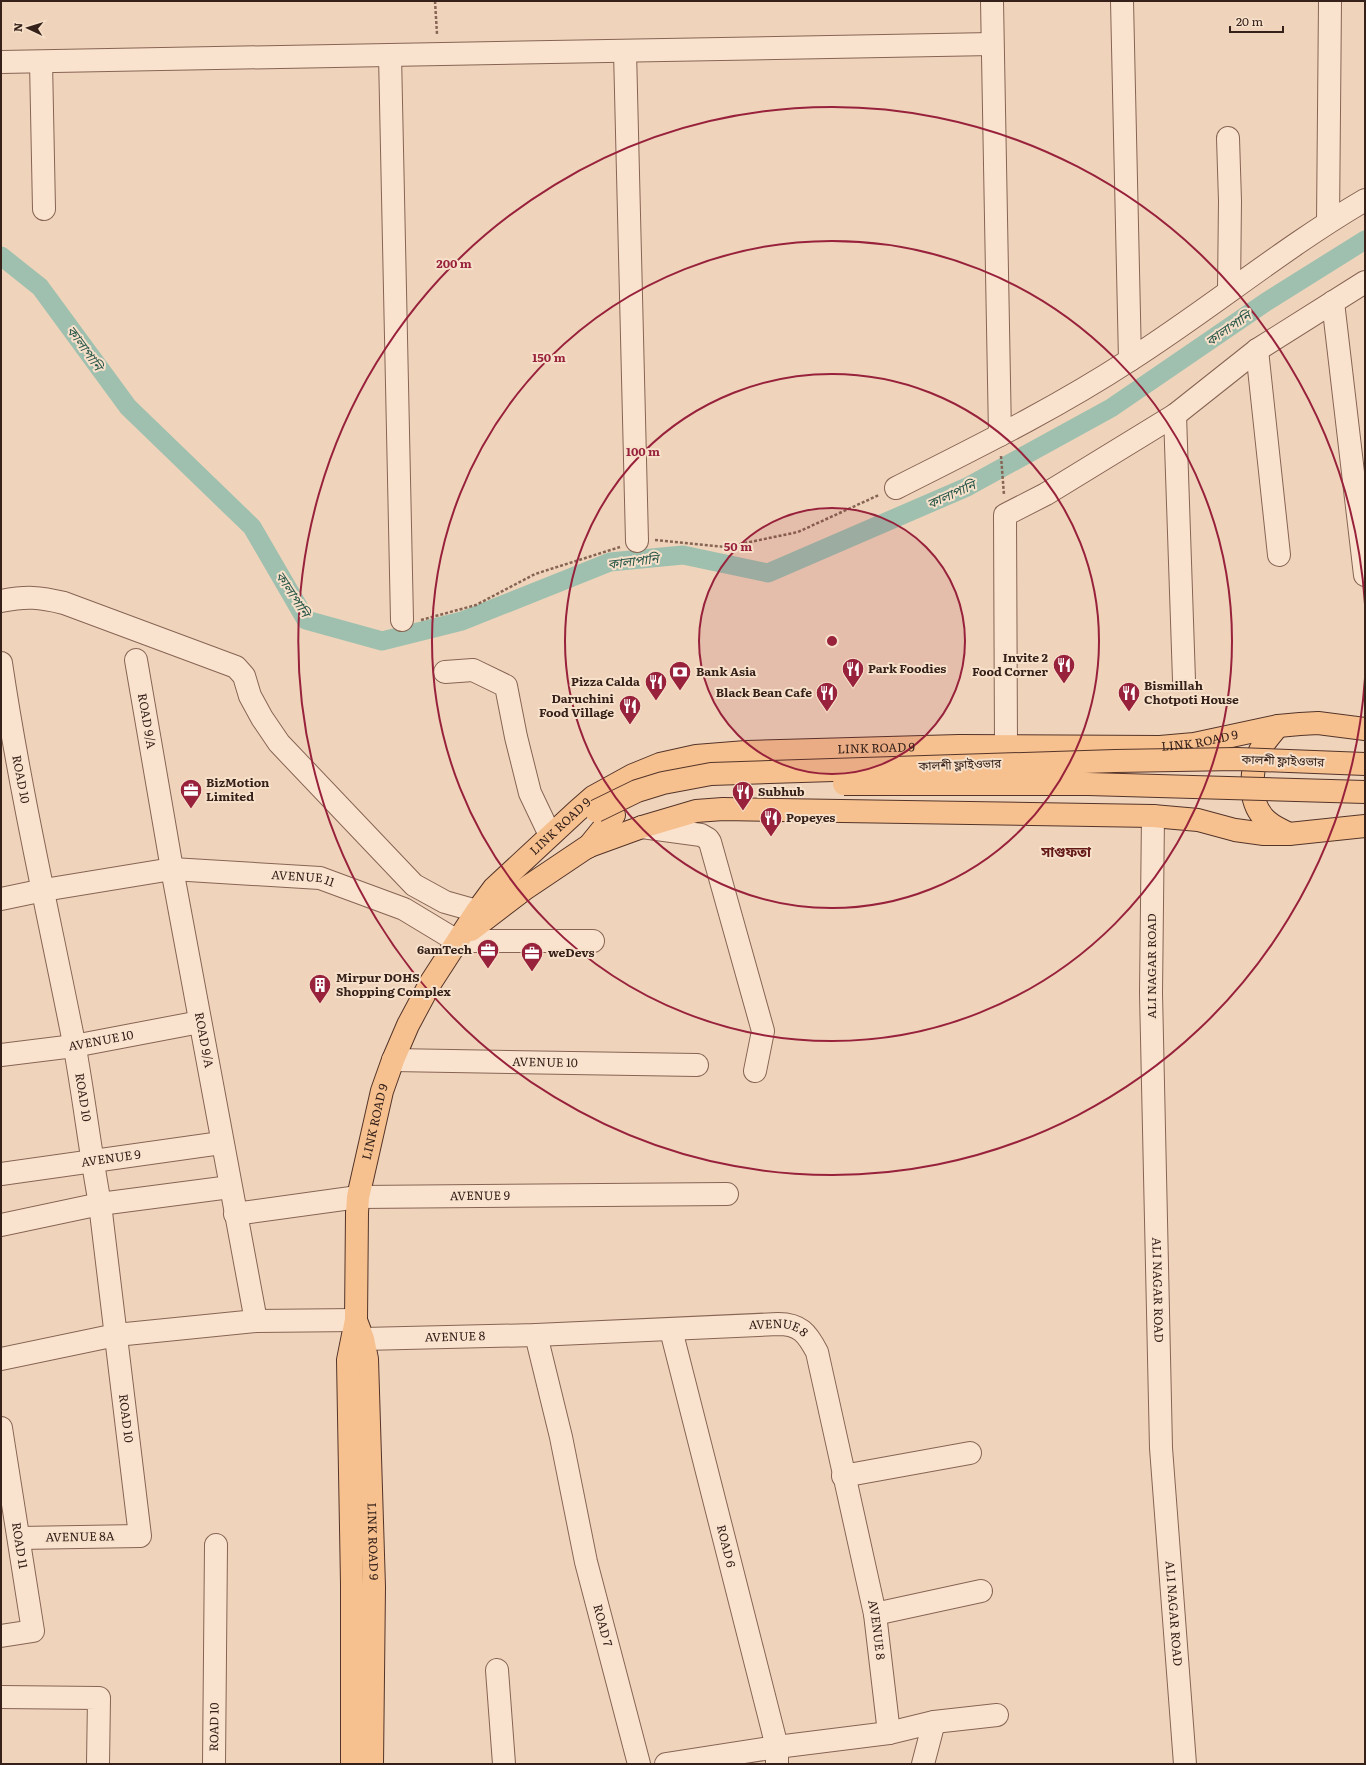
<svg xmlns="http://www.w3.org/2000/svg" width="1366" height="1765" viewBox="0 0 1366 1765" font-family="Literata,'Noto Sans Bengali',serif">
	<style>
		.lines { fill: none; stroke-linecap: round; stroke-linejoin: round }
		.canal { stroke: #9fc0af; stroke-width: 19 }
		.minor-casing { stroke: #876454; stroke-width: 24 }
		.major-casing { stroke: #543429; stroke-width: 24 }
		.path { stroke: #876454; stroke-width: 2.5; stroke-dasharray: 3 2; stroke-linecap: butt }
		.minor { stroke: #fae3ce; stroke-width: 22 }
		.major { stroke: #f6c08f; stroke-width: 22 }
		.major-bridge-casing { stroke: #543429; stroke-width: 24; stroke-linecap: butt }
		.major-bridge { stroke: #f6c08f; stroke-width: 22 }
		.ring { fill: none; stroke: #98223c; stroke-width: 2 }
		.labels { text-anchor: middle; stroke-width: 4; stroke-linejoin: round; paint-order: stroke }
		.poi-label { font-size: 12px; font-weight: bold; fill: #35211a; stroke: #f7e0ca; text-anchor: start }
		.street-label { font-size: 12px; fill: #35211a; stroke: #f7e0ca }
		.water-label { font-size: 13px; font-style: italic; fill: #285649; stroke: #f7e0ca }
		.quarter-label { font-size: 14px; font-weight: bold; fill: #631818; stroke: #f7e0ca }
		.centre { fill: #98223c; stroke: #f7e0ca; stroke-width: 2 }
		.ring-label { font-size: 12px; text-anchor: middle; font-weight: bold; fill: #98223c; stroke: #f7e0ca; stroke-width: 4; stroke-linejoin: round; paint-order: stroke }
	</style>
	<rect width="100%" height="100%" fill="#efd4bb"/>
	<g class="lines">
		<polyline class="canal" points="1,256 40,287 128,407 252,527 306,620 382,641 462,621 610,562 683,555 768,573 967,487 1111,408 1266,302 1365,240"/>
		<g class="minor-casing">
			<g id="minor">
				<polyline points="992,1 1000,435"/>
				<polyline points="1122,1 1130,360"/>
				<polyline points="625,51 637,541"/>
				<polyline points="390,55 402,620"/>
				<polyline points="1,62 992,44"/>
				<polyline points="41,62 44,209"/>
				<polyline points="1228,138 1230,201 1229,290"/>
				<polyline points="1328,222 1330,1"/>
				<polyline points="1333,302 1365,575"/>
				<polyline points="1257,350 1279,555"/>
				<polyline points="1175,415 1184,680"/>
				<path d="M896 488C975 448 1055 409 1130 360 1210 309 1283 248 1365 200"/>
				<path d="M1 601C27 596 39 597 64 603L236 667 244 676 250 696 262 718 279 743 414 885 445 902 477 911"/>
				<path id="s1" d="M136 660 172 869 256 1321 356 1320"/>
				<path id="s2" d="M1 663C20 791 49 917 74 1043 84 1097 90 1151 100 1204L140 1536 19 1538"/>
				<polyline points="445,672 473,670 506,686 516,737 530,793 550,835"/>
				<polyline points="1006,747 1005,515 1046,494 1175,415 1257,350 1365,282"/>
				<path id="s3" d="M1153 816 1151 993 1161 1448 1185 1764"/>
				<polyline points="642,827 701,835 708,839 710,842 763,1031 755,1071"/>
				<path id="s4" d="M1 899 44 890 172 869 320 878 404 909 457 941H593"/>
				<path id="s5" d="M1 1055 74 1046 200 1022"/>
				<path id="s6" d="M393 1060 697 1065"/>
				<path id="s7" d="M1 1174 221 1143"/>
				<path id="s8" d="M235 1214 358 1197 727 1194"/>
				<polyline points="1,1225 100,1204 230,1187"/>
				<path id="s9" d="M671 1330 777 1747V1764"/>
				<path id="s10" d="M536 1335 561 1437 586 1562 639 1764"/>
				<path id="s11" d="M363 1339 536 1335 778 1324C800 1324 807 1333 817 1352L875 1614 889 1733"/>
				<polyline points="1,1359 116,1335 256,1321"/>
				<path id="s12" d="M1 1428 33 1631 1 1636"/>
				<polyline points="843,1476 970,1453"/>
				<polyline points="875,1614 981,1591"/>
				<polyline points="497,1670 504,1764"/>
				<polyline points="1,1697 99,1698 98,1764"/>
				<path id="s13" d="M214 1764 216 1545"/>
				<polyline points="666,1764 777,1747 889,1733 934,1722 997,1715"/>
				<polyline points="923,1764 934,1722"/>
			</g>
		</g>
		<g class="major-casing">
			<g id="major">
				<path d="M1278 726C1273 732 1267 739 1263 745 1251 766 1246 798 1264 818 1271 826 1280 829 1289 834"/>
				<polyline points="588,847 614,815"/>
				<polyline points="471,930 526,888 587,847 642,827 696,811 723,809 1153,816 1198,820 1235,830 1264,834 1289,834 1365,826"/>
				<path id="s14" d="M357 1323 363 1339 367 1359 374 1587 372 1764"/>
				<path id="s15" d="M352 1764V1584L348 1360 356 1320 357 1213 358 1197 382 1091 393 1060 408 1025 431 982 477 911 494 888 577 811 593 797 633 775 660 764 696 756 746 752 959 746 1160 747 1194 744 1278 726 1300 724 1318 723 1365 729"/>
			</g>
		</g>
		<g class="path">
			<polyline points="435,1 437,34"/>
			<polyline points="1001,456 1004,495"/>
			<polyline points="655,540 726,547 798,532 879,495"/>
			<polyline points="421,620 476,605 535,574 620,547"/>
		</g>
		<use href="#minor" class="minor"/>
		<use href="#major" class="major"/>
		<g class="major-bridge-casing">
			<g id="major-bridge">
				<polyline points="844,784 1088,784 1365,792"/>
				<polyline points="596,811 637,791 663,783 711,774 1115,761 1237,759 1365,764"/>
			</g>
		</g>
		<use href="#major-bridge" class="major-bridge"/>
	</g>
	<circle cx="832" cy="641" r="133" fill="#98223c" fill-opacity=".12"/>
	<g class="ring">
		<circle cx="832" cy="641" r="133"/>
		<circle cx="832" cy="641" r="267"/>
		<circle cx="832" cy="641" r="400"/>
		<path d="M1365 678A534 534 0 1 1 1365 604"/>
	</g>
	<defs>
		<g id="restaurant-pin" transform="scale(1.15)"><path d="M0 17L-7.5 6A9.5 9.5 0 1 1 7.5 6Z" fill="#98223c" stroke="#f7e0ca"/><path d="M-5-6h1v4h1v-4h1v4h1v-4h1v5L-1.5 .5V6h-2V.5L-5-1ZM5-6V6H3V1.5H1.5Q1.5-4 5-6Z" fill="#fff"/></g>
		<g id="bank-pin" transform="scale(1.15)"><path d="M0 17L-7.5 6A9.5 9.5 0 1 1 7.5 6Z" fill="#98223c" stroke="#f7e0ca"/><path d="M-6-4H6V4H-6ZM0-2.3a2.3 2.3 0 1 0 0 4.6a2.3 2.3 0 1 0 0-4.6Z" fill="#fff"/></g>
		<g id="office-pin" transform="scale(1.15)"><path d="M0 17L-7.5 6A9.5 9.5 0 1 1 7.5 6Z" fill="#98223c" stroke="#f7e0ca"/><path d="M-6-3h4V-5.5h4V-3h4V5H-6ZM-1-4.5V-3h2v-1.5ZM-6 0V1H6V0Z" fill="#fff"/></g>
		<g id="building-pin" transform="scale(1.15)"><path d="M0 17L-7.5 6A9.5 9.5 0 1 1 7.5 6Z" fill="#98223c" stroke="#f7e0ca"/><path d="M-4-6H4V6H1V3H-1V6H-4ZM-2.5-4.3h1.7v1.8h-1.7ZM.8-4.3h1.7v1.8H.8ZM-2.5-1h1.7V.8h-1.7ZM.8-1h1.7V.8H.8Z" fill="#fff"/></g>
	</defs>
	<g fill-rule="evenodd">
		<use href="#restaurant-pin" x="1064" y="665"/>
		<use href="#restaurant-pin" x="853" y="669"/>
		<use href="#bank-pin" x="680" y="672"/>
		<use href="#restaurant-pin" x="656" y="682"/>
		<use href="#restaurant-pin" x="827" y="693"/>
		<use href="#restaurant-pin" x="1129" y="693"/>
		<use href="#restaurant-pin" x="630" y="706"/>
		<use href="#office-pin" x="191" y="790"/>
		<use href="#restaurant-pin" x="743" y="792"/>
		<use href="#restaurant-pin" x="771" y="818"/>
		<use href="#office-pin" x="488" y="950"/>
		<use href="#office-pin" x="532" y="953"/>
		<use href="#building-pin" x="320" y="985"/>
	</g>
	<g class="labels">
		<g class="poi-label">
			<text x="1048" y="662" text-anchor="end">Invite 2<tspan x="1048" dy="14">Food Corner</tspan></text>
			<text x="868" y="673">Park Foodies</text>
			<text x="696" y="676">Bank Asia</text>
			<text x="640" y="686" text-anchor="end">Pizza Calda</text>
			<text x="1144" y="690">Bismillah<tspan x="1144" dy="14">Chotpoti House</tspan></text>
			<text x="812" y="697" text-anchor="end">Black Bean Cafe</text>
			<text x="614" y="703" text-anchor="end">Daruchini<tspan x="614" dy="14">Food Village</tspan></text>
			<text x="206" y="787">BizMotion<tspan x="206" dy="14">Limited</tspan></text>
			<text x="758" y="796">Subhub</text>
			<text x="786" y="822">Popeyes</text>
			<text x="472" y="954" text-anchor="end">6amTech</text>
			<text x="548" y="957">weDevs</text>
			<text x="336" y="982">Mirpur DOHS<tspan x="336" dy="14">Shopping Complex</tspan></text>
		</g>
		<g class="street-label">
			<text dy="4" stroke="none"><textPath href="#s1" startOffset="62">ROAD 9/A</textPath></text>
			<text dy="4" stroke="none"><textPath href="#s15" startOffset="1660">LINK ROAD 9</textPath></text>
			<text dy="4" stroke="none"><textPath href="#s15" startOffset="1336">LINK ROAD 9</textPath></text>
			<text transform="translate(1283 761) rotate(2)" y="4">কালশী ফ্লাইওভার</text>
			<text transform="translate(960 765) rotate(-2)" y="4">কালশী ফ্লাইওভার</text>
			<text dy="4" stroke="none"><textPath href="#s2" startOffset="118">ROAD 10</textPath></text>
			<text dy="4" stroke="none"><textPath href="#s15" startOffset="1000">LINK ROAD 9</textPath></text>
			<text dy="4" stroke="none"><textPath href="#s4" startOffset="305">AVENUE 11</textPath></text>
			<text transform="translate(1152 966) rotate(-90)" y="4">ALI NAGAR ROAD</text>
			<text dy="4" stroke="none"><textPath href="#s1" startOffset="386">ROAD 9/A</textPath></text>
			<text dy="4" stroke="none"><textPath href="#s5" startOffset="101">AVENUE 10</textPath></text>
			<text dy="4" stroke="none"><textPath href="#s6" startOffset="152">AVENUE 10</textPath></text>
			<text dy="4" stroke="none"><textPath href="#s2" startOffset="442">ROAD 10</textPath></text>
			<text dy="4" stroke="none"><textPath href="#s15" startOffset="645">LINK ROAD 9</textPath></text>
			<text dy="4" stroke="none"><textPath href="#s7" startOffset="111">AVENUE 9</textPath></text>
			<text dy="4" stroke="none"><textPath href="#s8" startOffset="246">AVENUE 9</textPath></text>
			<text dy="4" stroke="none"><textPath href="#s3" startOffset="474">ALI NAGAR ROAD</textPath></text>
			<text dy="4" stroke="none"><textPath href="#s11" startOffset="416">AVENUE 8</textPath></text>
			<text dy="4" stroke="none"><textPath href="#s11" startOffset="92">AVENUE 8</textPath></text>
			<text dy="4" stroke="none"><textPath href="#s2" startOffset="766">ROAD 10</textPath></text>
			<text transform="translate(80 1537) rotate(-1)" y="4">AVENUE 8A</text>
			<text dy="4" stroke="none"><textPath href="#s14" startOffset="220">LINK ROAD 9</textPath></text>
			<text dy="4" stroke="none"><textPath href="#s12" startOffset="119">ROAD 11</textPath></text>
			<text dy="4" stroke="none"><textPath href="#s9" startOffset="223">ROAD 6</textPath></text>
			<text dy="4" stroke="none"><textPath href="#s3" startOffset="798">ALI NAGAR ROAD</textPath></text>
			<text dy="4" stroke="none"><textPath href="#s10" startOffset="298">ROAD 7</textPath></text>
			<text dy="4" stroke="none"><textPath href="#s11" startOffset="751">AVENUE 8</textPath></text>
			<text dy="4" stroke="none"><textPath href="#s13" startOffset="37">ROAD 10</textPath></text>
		</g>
		<g class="water-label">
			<text transform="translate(1228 328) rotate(-34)" y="5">কালাপানি</text>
			<text transform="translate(85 348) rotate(54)" y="5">কালাপানি</text>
			<text transform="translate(951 494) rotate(-24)" y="5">কালাপানি</text>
			<text transform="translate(633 561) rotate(-7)" y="5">কালাপানি</text>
			<text transform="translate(293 594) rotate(57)" y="5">কালাপানি</text>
		</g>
		<g class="quarter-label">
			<text x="1066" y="857">সাগুফতা</text>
		</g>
	</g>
	<circle cx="832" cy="641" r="6" class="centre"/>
	<g class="ring-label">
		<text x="454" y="268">200 m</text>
		<text x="549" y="362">150 m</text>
		<text x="643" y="456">100 m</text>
		<text x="738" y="551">50 m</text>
	</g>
	<rect width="1366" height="1765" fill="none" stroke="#35211a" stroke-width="4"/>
	<g transform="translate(28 28) rotate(274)" stroke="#f7e0ca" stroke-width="3" paint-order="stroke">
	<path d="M0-3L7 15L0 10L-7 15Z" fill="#35211a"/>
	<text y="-6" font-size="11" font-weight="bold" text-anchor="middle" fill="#35211a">N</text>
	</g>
	<path d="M1230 26v6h53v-6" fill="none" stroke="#35211a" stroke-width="2"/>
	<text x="1236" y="26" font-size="12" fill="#35211a" stroke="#f7e0ca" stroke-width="3" paint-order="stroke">20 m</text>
</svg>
